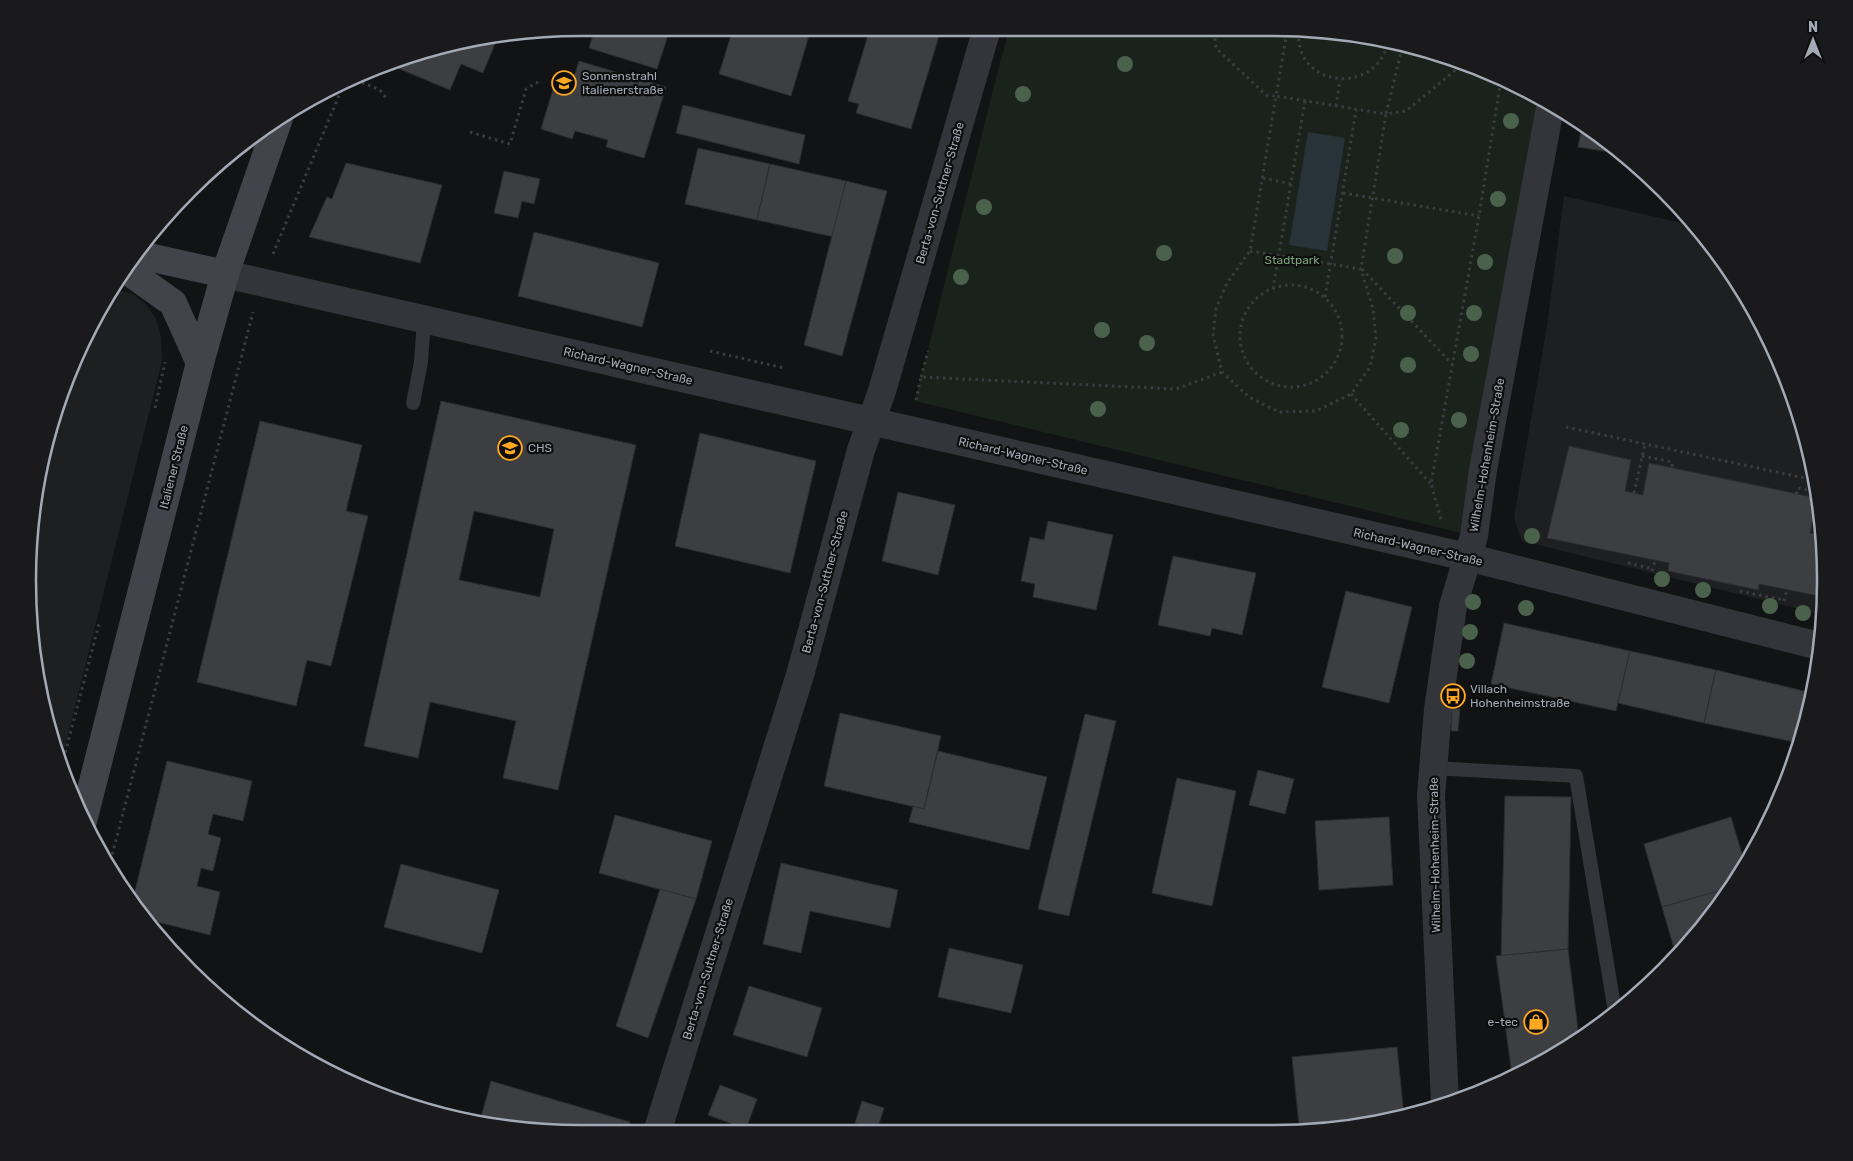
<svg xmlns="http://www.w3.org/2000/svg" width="1853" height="1161" viewBox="0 0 1853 1161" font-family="Rubik,sans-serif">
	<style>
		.built { fill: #1e1f21 }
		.green { fill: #1a231b }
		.water { fill: #283239 }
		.building { fill: #3c3e42; stroke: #2c2d31; fill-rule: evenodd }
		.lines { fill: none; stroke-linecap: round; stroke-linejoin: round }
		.path { stroke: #393c41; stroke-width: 3; stroke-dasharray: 2.5 4; stroke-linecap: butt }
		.lane { stroke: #33353a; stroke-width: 14 }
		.street { stroke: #33353a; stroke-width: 28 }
		.secondary { stroke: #41444a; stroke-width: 28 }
		.tree { fill: #4a624b }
		.labels { text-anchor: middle; stroke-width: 4.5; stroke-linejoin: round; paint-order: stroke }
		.poi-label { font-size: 12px; fill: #a3aab6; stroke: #0e0e0f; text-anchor: start }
		.street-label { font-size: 12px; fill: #a3aab6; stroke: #0e0e0f }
		.park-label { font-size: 12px; fill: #78a378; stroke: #0e0e0f }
		.rim { fill: none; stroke: #a3aab6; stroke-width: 2.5 }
	</style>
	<rect width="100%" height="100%" fill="#121314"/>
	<g class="built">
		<polygon points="1564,196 1695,226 1752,304 1796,403 1821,509 1824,615 1522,541 1514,518 1547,325"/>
		<polygon points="112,289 133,294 148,307 156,319 161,338 162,361 61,762 46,724 32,652 29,545 57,402 101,304"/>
	</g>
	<polygon class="green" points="1009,32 1344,32 1484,70 1550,108 1474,536 915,401 999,66"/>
	<polygon class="water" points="1308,132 1345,138 1327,251 1289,245"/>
	<g class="building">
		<polygon points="594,32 669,32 657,69 589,48"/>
		<polygon points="732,32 810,32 791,96 719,74"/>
		<polygon points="869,32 927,32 939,36 911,129 856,113 859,104 848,101"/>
		<polygon points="499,34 483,73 461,64 450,90 395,67 397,60 403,57"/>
		<polygon points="579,61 666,87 644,158 606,147 608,140 575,131 572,139 541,129 555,83 575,74"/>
		<polygon points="683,105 805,135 799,164 676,133"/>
		<polygon points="1582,126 1609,142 1622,154 1578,147"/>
		<polygon points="698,148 770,164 757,220 685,204"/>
		<polygon points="346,163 442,185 420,263 309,237 327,197 332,199"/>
		<polygon points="770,164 846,181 834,237 757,220"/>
		<polygon points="504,171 540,179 534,204 522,201 518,218 494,213"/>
		<polygon points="846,181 887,191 842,356 804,345"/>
		<polygon points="534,232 659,263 642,327 518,296"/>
		<path d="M441 401 636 445 558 790 503 778 516 721 430 702 418 758 364 746ZM474 511 554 529 540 597 459 580Z"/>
		<polygon points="260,421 362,445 346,511 368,516 331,666 307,660 296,706 197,682"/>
		<polygon points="700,433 816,461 790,573 675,546"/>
		<polygon points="1569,446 1631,460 1625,491 1643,495 1649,463 1817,498 1810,533 1822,536 1824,597 1759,584 1758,590 1668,571 1669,563 1547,538"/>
		<polygon points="898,492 955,505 938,575 882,561"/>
		<polygon points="1048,521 1113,535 1096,610 1033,597 1035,584 1021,581 1030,537 1044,540"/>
		<polygon points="1173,556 1256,573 1242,635 1212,628 1210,636 1158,625"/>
		<polygon points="1346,591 1412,607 1389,703 1322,687"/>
		<polygon points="1504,623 1630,651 1616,711 1491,684"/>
		<polygon points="1630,651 1716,670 1704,723 1618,703"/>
		<polygon points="1716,670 1812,693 1807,724 1799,743 1704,723"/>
		<polygon points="1452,709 1460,709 1458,731 1451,731"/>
		<polygon points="840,713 941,736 924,809 824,786"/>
		<polygon points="1085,714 1116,721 1069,916 1038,909"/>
		<polygon points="938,751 1047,777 1029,850 909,822 913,806 924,809"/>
		<polygon points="167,761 252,781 243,821 213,814 208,834 221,838 213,871 201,868 197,886 220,892 210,935 145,919 132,903"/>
		<polygon points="1258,770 1294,779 1285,814 1249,805"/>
		<polygon points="1177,778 1236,791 1212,906 1152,893"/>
		<polygon points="1505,796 1571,797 1568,949 1501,956"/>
		<polygon points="615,815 712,841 696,899 599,873"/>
		<polygon points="1389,817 1393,885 1319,890 1315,821"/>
		<polygon points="1731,817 1745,864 1729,888 1662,907 1644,844"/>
		<polygon points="781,863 898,890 890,928 810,911 801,953 763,944"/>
		<polygon points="401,864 499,890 482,953 384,927"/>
		<polygon points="1729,888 1711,917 1676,955 1662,907"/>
		<polygon points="660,889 696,899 648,1038 616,1026"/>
		<polygon points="949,948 1023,965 1011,1013 938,997"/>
		<polygon points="1568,949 1579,1038 1549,1060 1512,1075 1496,956"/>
		<polygon points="749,986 822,1008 807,1057 733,1035"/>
		<polygon points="1397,1047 1404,1116 1299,1125 1292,1057"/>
		<polygon points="491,1081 630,1122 628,1129 509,1129 480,1121"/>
		<polygon points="720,1085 757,1099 746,1129 708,1115"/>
		<polygon points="862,1101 884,1108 877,1130 855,1123"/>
	</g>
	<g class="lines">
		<g class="path">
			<polyline points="1214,32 1216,48 1266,95 1276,96 1287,32"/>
			<path d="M1299 32C1294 85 1372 98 1388 44"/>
			<polyline points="1402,48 1386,114 1406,111 1463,64"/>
			<polyline points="356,80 380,90 387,99"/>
			<polyline points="1336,106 1340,80"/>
			<polyline points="470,132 510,144 526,89 540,81"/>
			<polyline points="1263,178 1291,184"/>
			<polyline points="1343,193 1479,216"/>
			<polyline points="1250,251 1361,269 1386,114 1276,96 1250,251 1227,283 1216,309 1213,335 1222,372 1249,397 1279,412 1316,411 1351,394 1370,367 1376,339 1373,309 1361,269"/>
			<polyline points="273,254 343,86"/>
			<polyline points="1362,269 1452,364"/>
			<circle cx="1291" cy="336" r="51"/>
			<polyline points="1273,289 1305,101"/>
			<polyline points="1325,297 1356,110"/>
			<polyline points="710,351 784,368"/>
			<polyline points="921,377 928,351"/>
			<polyline points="1351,394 1430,483"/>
			<polyline points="916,400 921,377 1176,389 1222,372"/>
			<polyline points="155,408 165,362"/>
			<polyline points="1566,427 1814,480"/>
			<polyline points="1642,456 1672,462 1672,468"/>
			<polyline points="1634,493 1645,444"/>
			<polyline points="1796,494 1798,488 1817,492"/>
			<polyline points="1441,519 1431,484 1479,216 1501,79"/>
			<polyline points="1819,536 1821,526"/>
			<polyline points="1628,563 1653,569"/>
			<polyline points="1652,571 1655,561"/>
			<polyline points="1740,591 1784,600"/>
			<polyline points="1784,601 1787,590"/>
			<polyline points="62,765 99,624"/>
			<polyline points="1753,845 1757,843"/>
			<polyline points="109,867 253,312"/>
		</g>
		<g class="lane">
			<polyline points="413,403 421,362 424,320"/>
			<polyline points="1433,768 1576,776 1615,1012"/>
		</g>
		<g class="street">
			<polyline points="225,274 1467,557 1819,646"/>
			<polyline points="1445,1103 1431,795 1438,709 1453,606 1474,536 1483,470 1550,108"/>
			<polyline points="658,1129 800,675 861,450 882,391 986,32"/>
		</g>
		<g class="secondary">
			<polyline points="135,254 225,274"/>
			<polyline points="125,269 173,303 200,363"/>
			<polyline points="83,821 200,363 225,274 279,118"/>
		</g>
	</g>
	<g class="tree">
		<circle cx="1125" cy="64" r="8"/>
		<circle cx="1023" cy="94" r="8"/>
		<circle cx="1511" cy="121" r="8"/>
		<circle cx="1498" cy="199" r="8"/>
		<circle cx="984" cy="207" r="8"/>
		<circle cx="1164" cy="253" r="8"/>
		<circle cx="1395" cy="256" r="8"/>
		<circle cx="1485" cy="262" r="8"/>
		<circle cx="961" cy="277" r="8"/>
		<circle cx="1408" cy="313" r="8"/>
		<circle cx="1474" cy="313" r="8"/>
		<circle cx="1102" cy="330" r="8"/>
		<circle cx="1147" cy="343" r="8"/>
		<circle cx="1471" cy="354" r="8"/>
		<circle cx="1408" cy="365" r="8"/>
		<circle cx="1098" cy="409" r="8"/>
		<circle cx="1459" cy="420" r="8"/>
		<circle cx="1401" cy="430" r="8"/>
		<circle cx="1532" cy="536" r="8"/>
		<circle cx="1662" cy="579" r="8"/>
		<circle cx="1703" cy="590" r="8"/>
		<circle cx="1473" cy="602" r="8"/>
		<circle cx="1770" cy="606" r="8"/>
		<circle cx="1526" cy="608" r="8"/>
		<circle cx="1803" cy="613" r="8"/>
		<circle cx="1470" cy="632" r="8"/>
		<circle cx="1467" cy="661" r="8"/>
	</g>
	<defs>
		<g id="school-ring" transform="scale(1.25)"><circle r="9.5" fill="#0e0e0f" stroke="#ffa920" stroke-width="1.5"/><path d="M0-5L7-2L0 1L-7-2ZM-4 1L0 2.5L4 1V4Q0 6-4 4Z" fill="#ffa920"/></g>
		<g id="bus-ring" transform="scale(1.25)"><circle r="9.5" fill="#0e0e0f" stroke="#ffa920" stroke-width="1.5"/><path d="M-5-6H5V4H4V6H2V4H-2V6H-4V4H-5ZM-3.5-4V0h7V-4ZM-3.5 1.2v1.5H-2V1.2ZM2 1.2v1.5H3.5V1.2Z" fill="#ffa920"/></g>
		<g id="shop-ring" transform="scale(1.25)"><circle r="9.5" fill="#0e0e0f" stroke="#ffa920" stroke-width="1.5"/><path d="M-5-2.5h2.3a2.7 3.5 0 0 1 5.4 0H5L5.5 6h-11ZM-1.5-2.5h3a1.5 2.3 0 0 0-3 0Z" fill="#ffa920"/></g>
	</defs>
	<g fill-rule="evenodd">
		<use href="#school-ring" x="564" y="83"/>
		<use href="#school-ring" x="510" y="448"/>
		<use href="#bus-ring" x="1453" y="696"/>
		<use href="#shop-ring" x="1536" y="1022"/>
	</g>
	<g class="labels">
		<g class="poi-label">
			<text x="582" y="80">Sonnenstrahl<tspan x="582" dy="14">Italienerstraße</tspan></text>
			<text x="528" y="452">CHS</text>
			<text x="1470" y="693">Villach<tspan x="1470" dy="14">Hohenheimstraße</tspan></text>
			<text x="1518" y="1026" text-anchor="end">e-tec</text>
		</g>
		<g class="street-label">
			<text transform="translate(940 193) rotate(-74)" y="4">Berta-von-Suttner-Straße</text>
			<text transform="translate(628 366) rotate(13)" y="4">Richard-Wagner-Straße</text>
			<text transform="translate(1487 455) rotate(-80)" y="4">Wilhelm-Hohenheim-Straße</text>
			<text transform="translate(1023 456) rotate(13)" y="4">Richard-Wagner-Straße</text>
			<text transform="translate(174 467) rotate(-76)" y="4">Italiener Straße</text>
			<text transform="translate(1418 547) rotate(13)" y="4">Richard-Wagner-Straße</text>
			<text transform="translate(825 582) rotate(-75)" y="4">Berta-von-Suttner-Straße</text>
			<text transform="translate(1435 855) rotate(-91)" y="4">Wilhelm-Hohenheim-Straße</text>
			<text transform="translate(708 969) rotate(-73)" y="4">Berta-von-Suttner-Straße</text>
		</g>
		<g class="park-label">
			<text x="1292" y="264">Stadtpark</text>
		</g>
	</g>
	<path d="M0 0H1853V1161H0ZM580 36H1273A544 544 0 0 1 1817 580V581A544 544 0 0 1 1273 1125H580A544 544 0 0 1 36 581V580A544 544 0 0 1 580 36Z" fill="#1a1a1c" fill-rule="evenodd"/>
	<path class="rim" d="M580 36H1273A544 544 0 0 1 1817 580V581A544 544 0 0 1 1273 1125H580A544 544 0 0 1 36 581V580A544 544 0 0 1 580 36Z"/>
	<g transform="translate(1813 40)" stroke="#0e0e0f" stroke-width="4" paint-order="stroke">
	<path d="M0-4L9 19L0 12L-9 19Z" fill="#a3aab6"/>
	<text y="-8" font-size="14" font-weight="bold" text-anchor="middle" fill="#a3aab6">N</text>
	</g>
</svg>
